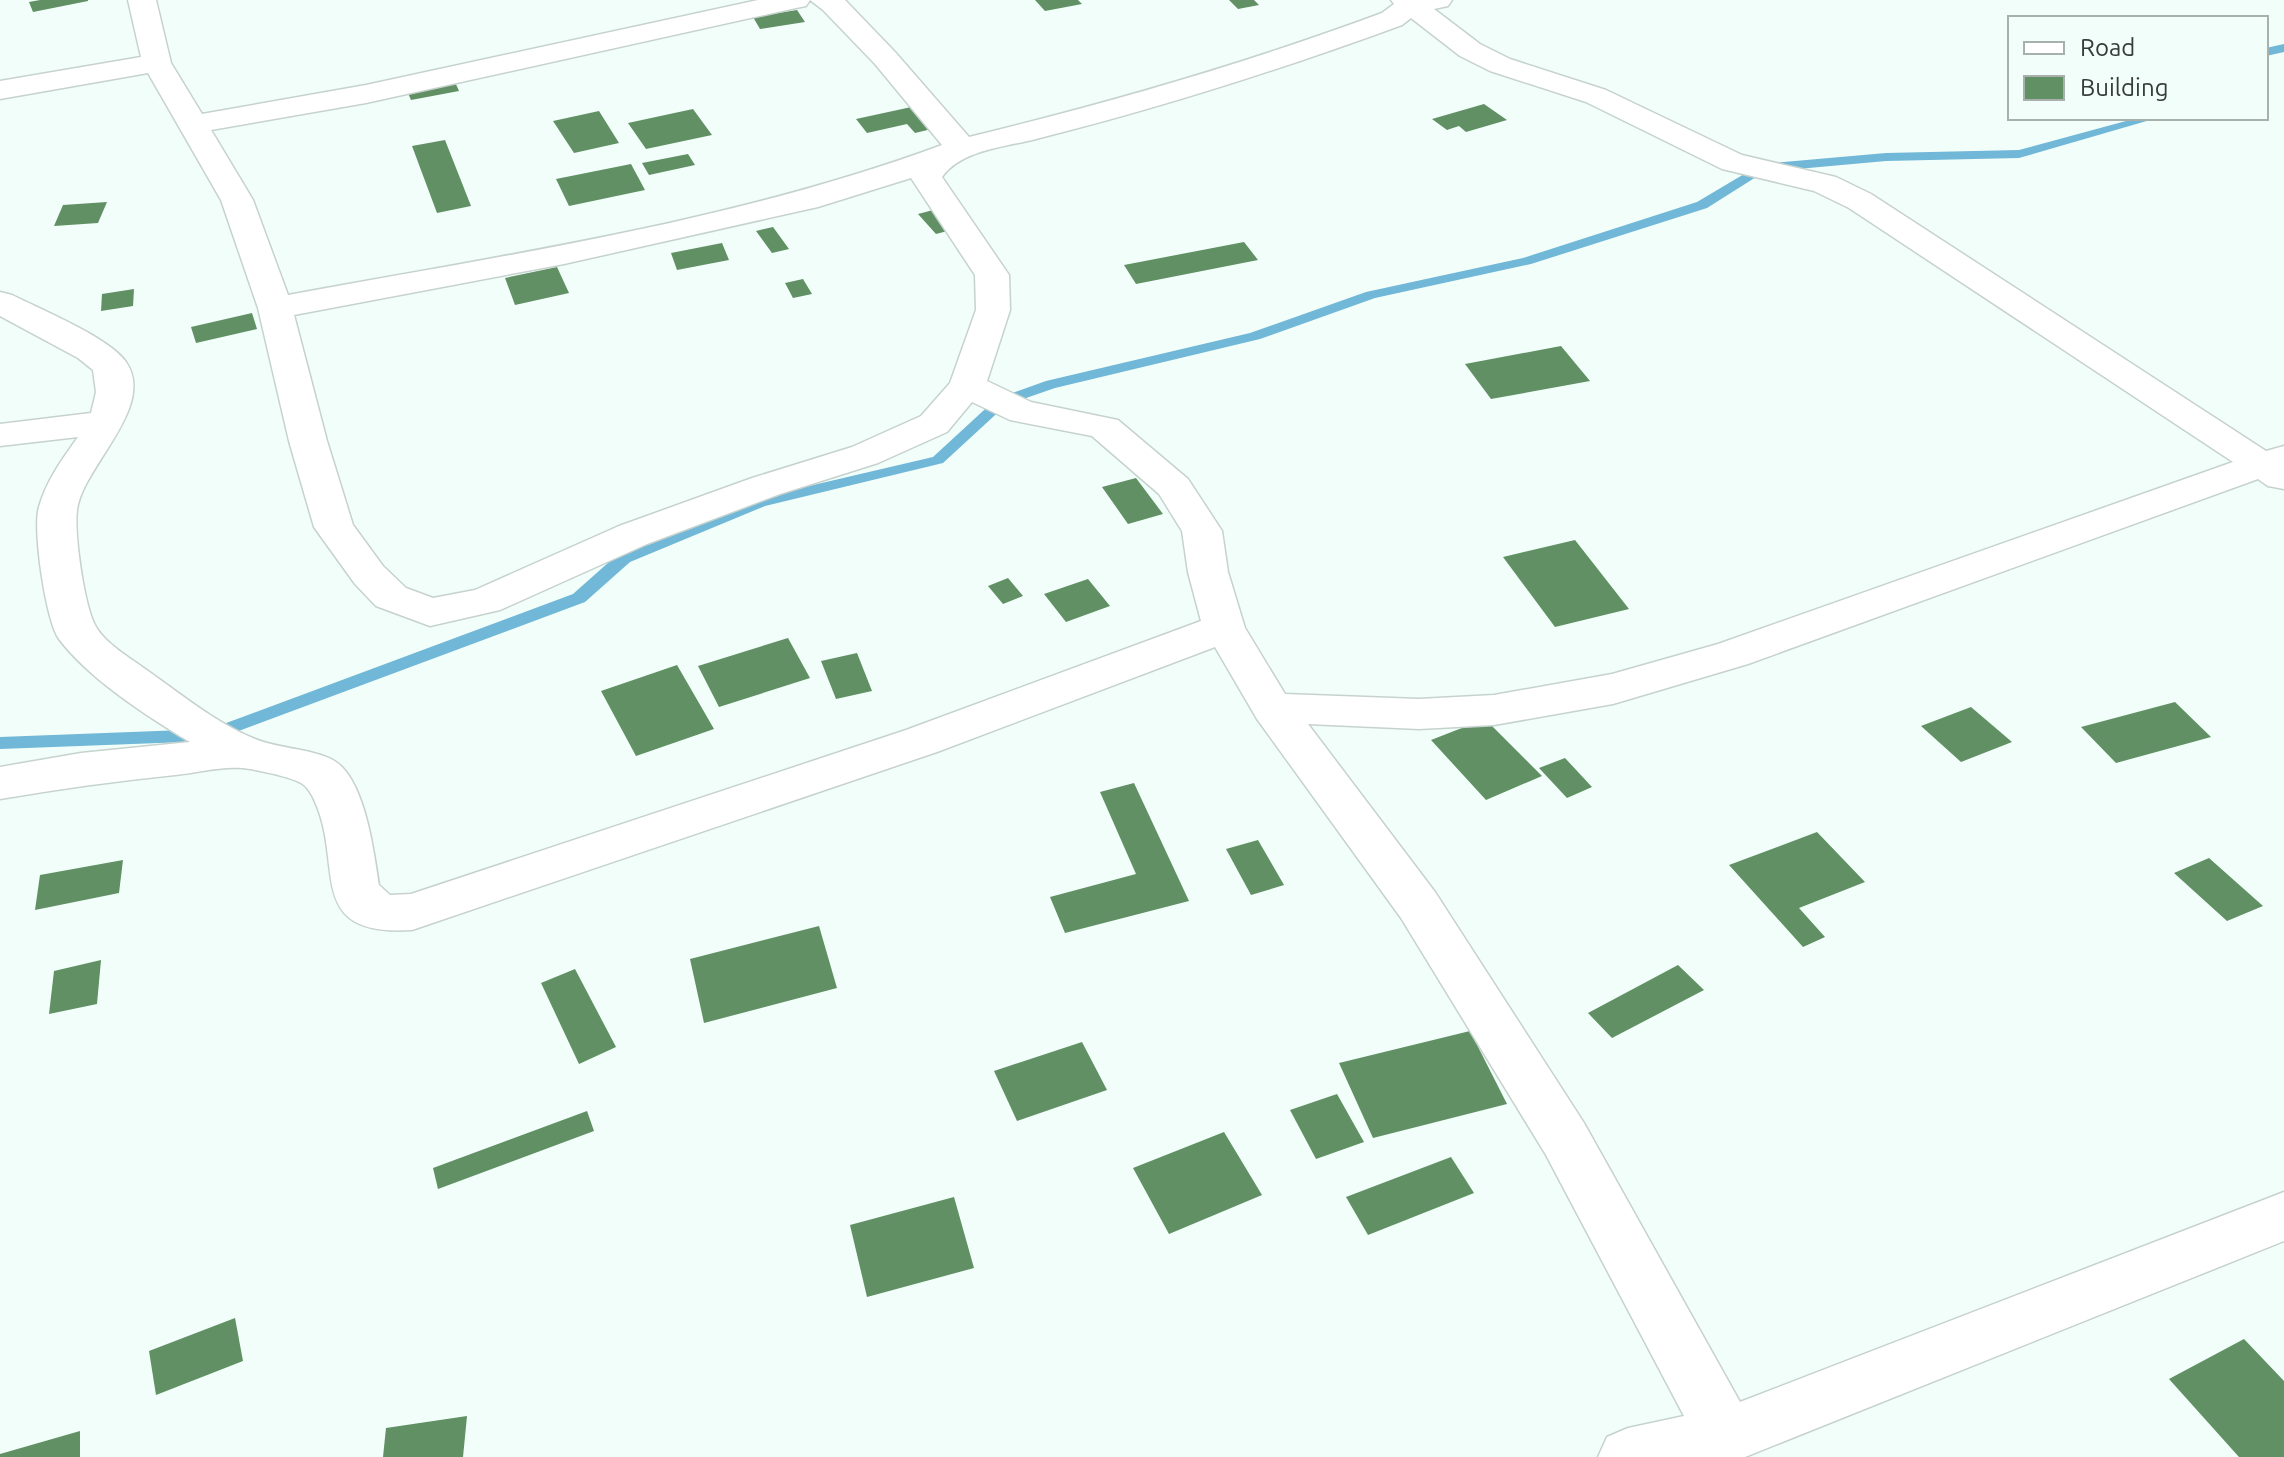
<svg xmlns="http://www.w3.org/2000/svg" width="2284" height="1457" viewBox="0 0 2284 1457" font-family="Ubuntu,sans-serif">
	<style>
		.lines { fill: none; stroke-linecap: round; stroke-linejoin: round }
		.stream { fill: #71b7d7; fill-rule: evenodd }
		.building { fill: #609063 }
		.street-casing { stroke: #c6d2ce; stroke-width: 3 }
		.street { fill: #fff; fill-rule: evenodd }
	</style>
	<rect width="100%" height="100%" fill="#f1fefa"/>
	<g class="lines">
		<g class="stream">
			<polygon points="2284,44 2284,52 2266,56 2266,48"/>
			<polygon points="2137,118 2157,118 2019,158 1886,161 1764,172 1707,208 1531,264 1375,298 1260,339 1055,388 1006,405 943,463 765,506 630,562 585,602 212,741 0,749 0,737 210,729 573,594 618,554 754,499 933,457 996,399 1046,381 1250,333 1366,292 1523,258 1697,202 1761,164 1886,153 2019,150"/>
		</g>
	</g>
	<g class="building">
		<polygon points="40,0 88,0 88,1 33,12 29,2"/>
		<polygon points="1035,0 1078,0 1082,4 1045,11"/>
		<polygon points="1229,0 1254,0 1259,5 1238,9"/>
		<polygon points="797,10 805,22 760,29 753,17"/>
		<polygon points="455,82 459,91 411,100 407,91"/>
		<polygon points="1484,104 1507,120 1466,132 1459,126 1447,130 1432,119"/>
		<polygon points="916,106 936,128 915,133 907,124 867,133 856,119"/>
		<polygon points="693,109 712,135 646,149 628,123"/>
		<polygon points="599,111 619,143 574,153 553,121"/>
		<polygon points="445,140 471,206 437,213 412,146"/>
		<polygon points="688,154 695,165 649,175 642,163"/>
		<polygon points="631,164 645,190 569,206 556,179"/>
		<polygon points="107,202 98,223 54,226 63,205"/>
		<polygon points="937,209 955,229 936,234 918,214"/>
		<polygon points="773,227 789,249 772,253 756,231"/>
		<polygon points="1244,242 1258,260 1136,284 1124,265"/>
		<polygon points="722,243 729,260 677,270 671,253"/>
		<polygon points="557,267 569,293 515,305 505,278"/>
		<polygon points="803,279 812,294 793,298 785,283"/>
		<polygon points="134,289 133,306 101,311 102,294"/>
		<polygon points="252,313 257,329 196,343 191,327"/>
		<polygon points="1561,346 1590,381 1491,399 1465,364"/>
		<polygon points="1136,478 1163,514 1128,524 1102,487"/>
		<polygon points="1575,540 1629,609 1555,627 1503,557"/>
		<polygon points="1008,578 1023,596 1003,604 988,586"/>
		<polygon points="1088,579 1110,606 1066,622 1044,594"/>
		<polygon points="788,638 810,678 719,707 698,666"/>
		<polygon points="857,653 872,691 836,699 821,661"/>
		<polygon points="677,665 714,729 636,756 601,691"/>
		<polygon points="2175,702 2211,737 2116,763 2081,727"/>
		<polygon points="1971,707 2012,742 1961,762 1921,726"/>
		<polygon points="1485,719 1542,776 1486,800 1431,740"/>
		<polygon points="1565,758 1592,787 1567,798 1539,768"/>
		<polygon points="1134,783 1189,901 1065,933 1050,897 1136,874 1100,792"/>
		<polygon points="1817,832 1865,882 1799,908 1825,937 1803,947 1729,865"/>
		<polygon points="1258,840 1284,885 1251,895 1226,849"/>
		<polygon points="2209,858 2263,906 2227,921 2174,873"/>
		<polygon points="123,860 119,893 35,910 40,875"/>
		<polygon points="819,926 837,988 704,1023 690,959"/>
		<polygon points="101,960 97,1004 49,1014 54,971"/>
		<polygon points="1678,965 1704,990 1612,1038 1588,1013"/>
		<polygon points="575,969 616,1047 579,1064 541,983"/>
		<polygon points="1470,1031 1507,1104 1373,1138 1339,1063"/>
		<polygon points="1082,1042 1107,1090 1017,1121 994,1071"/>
		<polygon points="1337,1094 1364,1142 1316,1159 1290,1110"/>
		<polygon points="587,1111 594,1131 438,1189 433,1168"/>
		<polygon points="1224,1132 1262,1195 1169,1234 1133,1168"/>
		<polygon points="1451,1157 1474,1193 1368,1235 1346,1197"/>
		<polygon points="954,1197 974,1268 867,1297 850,1225"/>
		<polygon points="235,1318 243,1361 156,1395 149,1351"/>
		<polygon points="2244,1339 2284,1381 2284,1457 2239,1457 2169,1379"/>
		<polygon points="467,1416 463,1457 383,1457 386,1428"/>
		<polygon points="80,1431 80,1457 0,1457 0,1454"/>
	</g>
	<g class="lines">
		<g class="street-casing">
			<path id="street" d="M128 0H156L171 63 202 114 366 85 758 0H845L895 52 969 137C1109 103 1247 63 1382 13L1394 4 1391 0H1452L1448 6 1434 9 1480 44 1510 59 1606 90 1742 155 1836 177 1871 194 2266 451 2284 446V489L2268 486 2258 479 1748 664 1613 704 1494 725 1419 729 1308 724 1435 892 1584 1123 1740 1402 2284 1192V1241L1745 1457H1598L1607 1437 1628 1428 1684 1416 1546 1155 1401 918 1257 719 1215 647 937 752 412 930C304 937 344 866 315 802 313 796 307 786 301 783 291 777 254 769 242 768 221 766 196 773 175 775 116 781 58 789 0 799V767L81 753 190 742C148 717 88 678 59 639 46 622 32 527 39 507 46 481 63 458 78 437L0 446V424L91 413 96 392 93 370 78 358 0 316V292L12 295C40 309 110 338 126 362 157 407 82 467 77 510 74 535 84 601 94 623 102 642 132 659 148 671 182 695 216 723 255 739 279 749 308 748 331 759 365 775 374 853 379 885L390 895 411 894 906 730 1201 621 1188 572 1182 531 1159 494 1092 436 1010 420 972 402 947 432 878 463 780 494 647 544 500 610 430 626 376 606 355 584 314 527 289 441 258 308 221 200 148 73 0 99V81L141 57ZM810 0 823 10 875 64 942 145C734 222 505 255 288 295L253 200 211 130 366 103 796 8 806 6ZM1411 18 1460 56 1490 71 1586 102 1722 169 1814 191 1849 208 2233 462 1718 644 1612 674 1494 695 1419 699 1285 694 1245 628 1228 572 1222 531 1188 479 1118 420 1031 402 987 381 1010 310 1009 275 942 177C961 150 1005 147 1036 139 1160 108 1282 69 1402 25ZM911 178 975 275 976 310 950 383 921 416 852 447 752 478 619 526 475 590 433 598 406 588 383 566 353 525 327 441 294 315 564 264 818 207Z"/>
		</g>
		<use href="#street" class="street"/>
	</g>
	<rect x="2008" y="16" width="260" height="104" fill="#f1fefa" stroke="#a7b0ad" stroke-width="2"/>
	<rect x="2024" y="42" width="40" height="12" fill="#ffffff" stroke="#a7b0ad" stroke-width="2"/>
	<text x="2080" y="56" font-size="24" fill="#373c3a">Road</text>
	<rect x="2024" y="76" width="40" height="24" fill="#609063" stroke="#a7b0ad" stroke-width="2"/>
	<text x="2080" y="96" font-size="24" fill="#373c3a">Building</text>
</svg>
